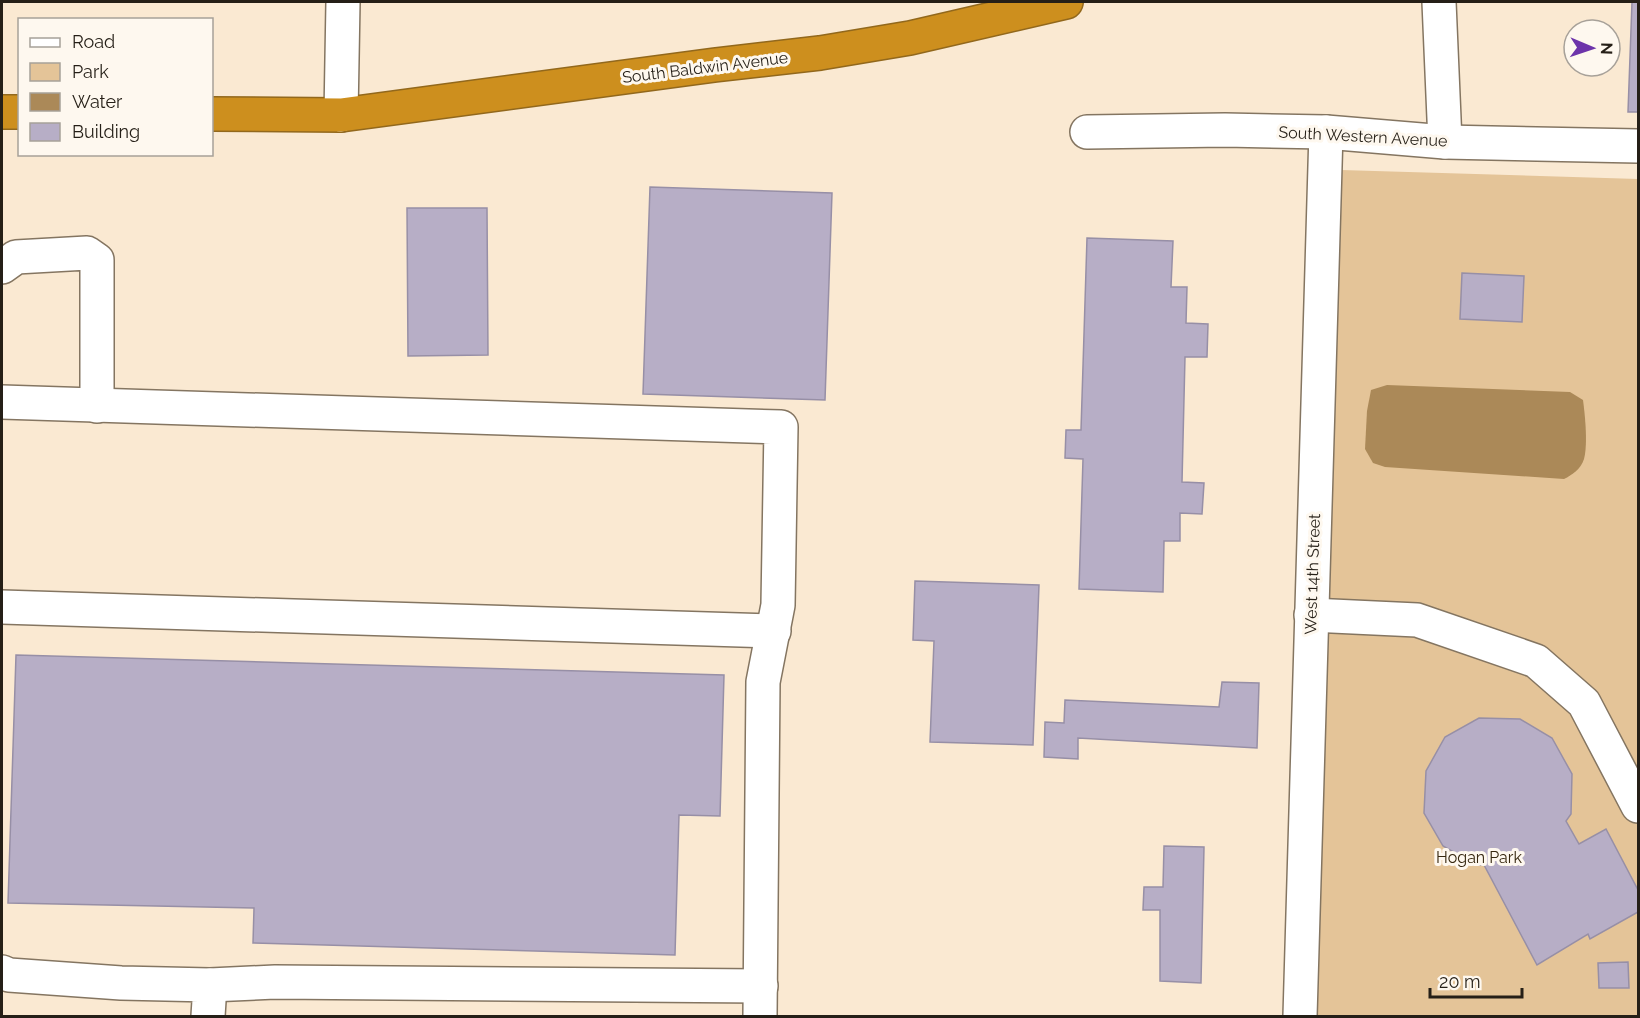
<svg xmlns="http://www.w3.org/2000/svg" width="1640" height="1018" viewBox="0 0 1640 1018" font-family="Raleway,sans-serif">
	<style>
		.green { fill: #e4c498 }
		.water { fill: #ab8958 }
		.building { fill: #b7aec6; stroke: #978fa6; stroke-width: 1.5 }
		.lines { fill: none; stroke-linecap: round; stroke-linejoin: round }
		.minor-casing { stroke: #847561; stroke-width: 36 }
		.highway-casing { stroke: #92681c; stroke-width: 36 }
		.minor { stroke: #fff; stroke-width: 33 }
		.highway { stroke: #cd8f1e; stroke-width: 33 }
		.labels { text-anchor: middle; stroke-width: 6; stroke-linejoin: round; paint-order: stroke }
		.street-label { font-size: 16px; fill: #251f17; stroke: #fef8ef }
		.park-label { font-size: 16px; fill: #36270f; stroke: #fef8ef }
	</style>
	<rect width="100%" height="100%" fill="#fae9d2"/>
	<polygon class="green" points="1341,170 1638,179 1638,1016 1315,1016"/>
	<path class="water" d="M1387 385 1570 392 1583 400C1585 415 1588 444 1584 459 1581 469 1572 475 1564 479L1385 467 1373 463 1365 449 1367 411 1371 390Z"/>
	<g class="building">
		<polygon points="1632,2 1638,2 1638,112 1628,112"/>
		<polygon points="650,187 832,193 825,400 643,394"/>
		<polygon points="407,208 487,208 488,355 408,356"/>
		<polygon points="1087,238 1173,241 1171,287 1187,287 1186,323 1208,324 1207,357 1185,357 1182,482 1204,483 1202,514 1180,513 1180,541 1164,541 1163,592 1079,589 1083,459 1065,458 1066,430 1081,430"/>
		<polygon points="1462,273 1524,276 1522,322 1460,319"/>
		<polygon points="915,581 1039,585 1033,745 930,742 934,641 913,640"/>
		<polygon points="16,655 724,675 720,816 679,815 675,955 253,943 254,908 8,903"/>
		<polygon points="1222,682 1259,683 1257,748 1078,738 1078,759 1044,757 1045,722 1064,723 1065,700 1219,707"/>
		<polygon points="1479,718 1520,719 1552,738 1572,774 1571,814 1566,821 1579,844 1606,829 1638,890 1638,912 1590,939 1588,934 1537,965 1484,865 1476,865 1443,846 1424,813 1426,771 1445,737"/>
		<polygon points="1164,846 1204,847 1201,983 1160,981 1160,910 1143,910 1144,887 1163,887"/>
		<polygon points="1628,962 1629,988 1599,988 1598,963"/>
	</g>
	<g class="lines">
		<g class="minor-casing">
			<g id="minor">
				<polyline points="1439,2 1445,142"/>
				<polyline points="341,115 343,2"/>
				<polyline points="1087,132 1225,130 1326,132 1445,142 1638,146"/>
				<polyline points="2,267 16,257 87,253 97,260 97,406"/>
				<polyline points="2,402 781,427 778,605 763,682 760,1016"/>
				<polyline points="2,607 774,631"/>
				<polyline points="1311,615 1417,620 1536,661 1584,703 1638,806"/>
				<polyline points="2,972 9,975 121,983 210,985 208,1016"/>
				<polyline points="210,985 275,982 761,986"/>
				<polyline points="1300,1016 1326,132"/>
			</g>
		</g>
		<g class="highway-casing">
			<g id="highway">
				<polyline points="2,112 20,112"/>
				<polyline points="212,114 341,115 715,65 820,53 910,38 1066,2"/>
			</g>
		</g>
		<use href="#minor" class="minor"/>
		<use href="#highway" class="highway"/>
	</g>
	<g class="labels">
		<g class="street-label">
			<text transform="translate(705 67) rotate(-7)" y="6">South Baldwin Avenue</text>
			<text transform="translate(1363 136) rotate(3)" y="6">South Western Avenue</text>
			<text transform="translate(1312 574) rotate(-88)" y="6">West 14th Street</text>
		</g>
		<g class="park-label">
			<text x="1479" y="863">Hogan Park</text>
		</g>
	</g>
	<rect width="1640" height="1018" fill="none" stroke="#251f17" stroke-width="6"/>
	<rect x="18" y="18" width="195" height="138" fill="#fef8ef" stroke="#a7a199" stroke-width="1.5"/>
	<rect x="30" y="38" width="30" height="9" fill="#ffffff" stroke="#a7a199" stroke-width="1.5"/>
	<text x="72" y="48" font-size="18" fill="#251f17">Road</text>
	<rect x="30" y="63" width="30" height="18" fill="#e4c498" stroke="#a7a199" stroke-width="1.5"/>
	<text x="72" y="78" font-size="18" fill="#251f17">Park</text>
	<rect x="30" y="93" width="30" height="18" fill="#ab8958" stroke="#a7a199" stroke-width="1.5"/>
	<text x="72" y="108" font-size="18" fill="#251f17">Water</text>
	<rect x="30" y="123" width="30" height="18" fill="#b7aec6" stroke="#a7a199" stroke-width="1.5"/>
	<text x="72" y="138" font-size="18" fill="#251f17">Building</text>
	<g transform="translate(1592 48) rotate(92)"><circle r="28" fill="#fef8ef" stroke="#a7a199" stroke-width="1.5"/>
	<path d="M0-4.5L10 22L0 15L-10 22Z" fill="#6d34aa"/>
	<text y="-9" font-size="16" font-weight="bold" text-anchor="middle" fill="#251f17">N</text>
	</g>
	<path d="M1430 988v9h92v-9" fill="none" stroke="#251f17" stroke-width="3"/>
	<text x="1439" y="988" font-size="18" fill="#251f17" stroke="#fef8ef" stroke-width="4.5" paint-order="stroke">20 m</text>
</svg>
